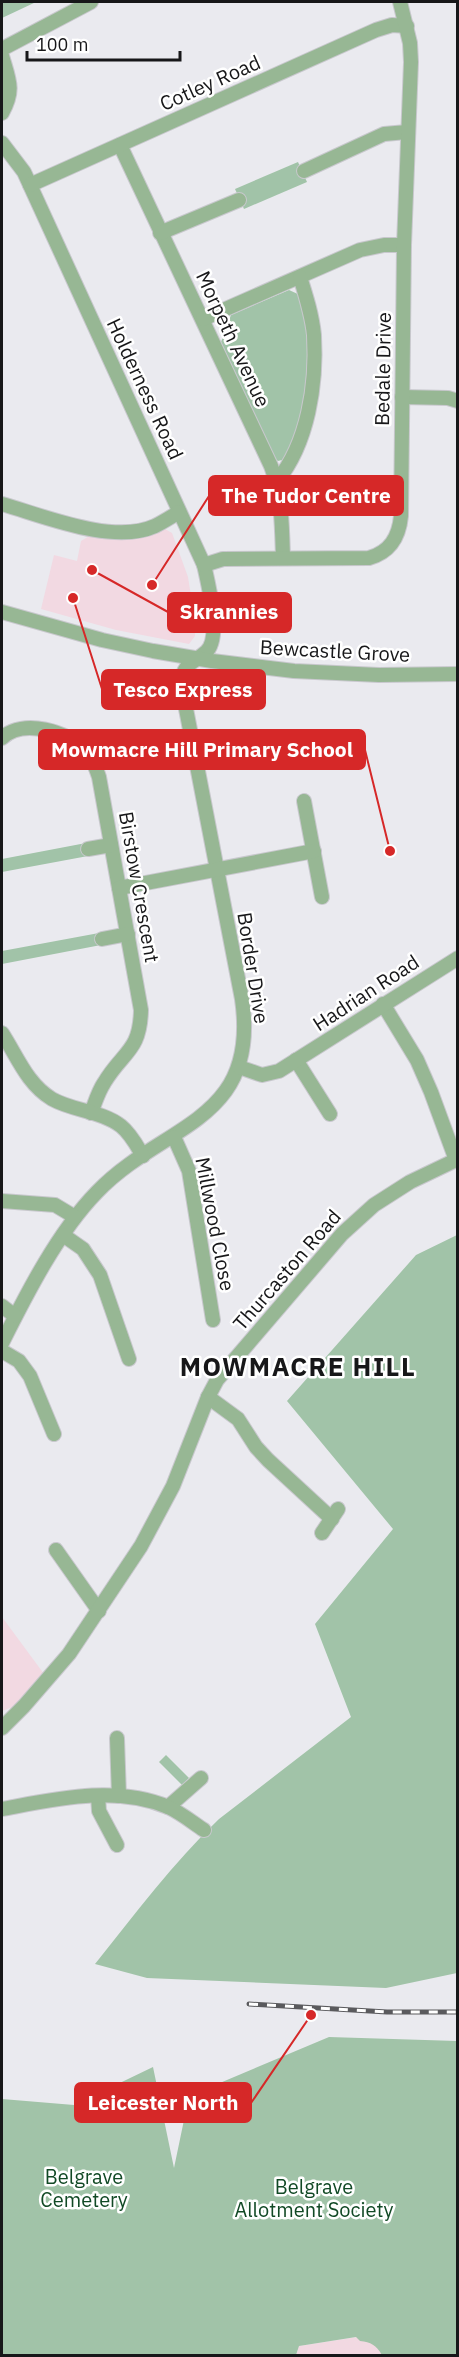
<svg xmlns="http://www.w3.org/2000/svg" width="459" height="2357" viewBox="0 0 459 2357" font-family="'IBM Plex Sans',sans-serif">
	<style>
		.commercial { fill: #f2d9e2 }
		.green { fill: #a1c3a8 }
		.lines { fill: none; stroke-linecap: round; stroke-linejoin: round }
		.minor-casing { stroke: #c8c8cd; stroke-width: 16 }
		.minor { stroke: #97b794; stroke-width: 14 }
		.rail-casing { stroke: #5a5a5d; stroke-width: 5 }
		.rail { stroke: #fff; stroke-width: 3; stroke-dasharray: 9; stroke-linecap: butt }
		.labels { text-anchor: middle; stroke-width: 5; stroke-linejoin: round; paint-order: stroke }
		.street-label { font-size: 20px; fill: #171719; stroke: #fff }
		.park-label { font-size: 20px; fill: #114925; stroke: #fff }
		.district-label { font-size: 26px; font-weight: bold; letter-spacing: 1.5px; fill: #171719; stroke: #fff }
		.leader { fill: none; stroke: #d62828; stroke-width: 2 }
		.callout-dot { fill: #d62828; stroke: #fff; stroke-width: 2 }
		.callout { fill: #d62828; stroke: #d62828; stroke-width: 2 }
		.callout-label { font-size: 21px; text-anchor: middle; font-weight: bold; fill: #fff }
	</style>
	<rect width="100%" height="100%" fill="#eaeaef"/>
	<g class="commercial">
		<polygon points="165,529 172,533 188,577 195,621 195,636 189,644 116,630 41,609 54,555 77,561 81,541 91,535 116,539 135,538"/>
		<polygon points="2,1617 44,1674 18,1705 2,1711"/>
		<polygon points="397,2331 401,2356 296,2356 299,2346"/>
	</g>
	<g class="green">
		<polygon points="2,2 36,2 2,18"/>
		<polygon points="298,162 307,182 244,209 235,189"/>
		<polygon points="289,290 300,295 308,318 310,372 300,423 286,459 278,461 275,459 221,342 231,315"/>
		<polygon points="86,843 88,856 2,872 2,859"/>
		<polygon points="99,933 101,945 2,964 2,951"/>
		<path d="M457 1235V1973L386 1988 147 1978 95 1964C135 1914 173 1863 219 1819L351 1717 315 1624 393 1529 287 1401 416 1255Z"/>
		<polygon points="166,1755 189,1778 182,1785 159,1762"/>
		<path d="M329 2037 457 2041V2355H382C376 2345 371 2342 360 2341L356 2337 299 2346 296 2355H2V2099L74 2105 153 2067 174 2168 189 2096Z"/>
	</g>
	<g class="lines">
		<g class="minor-casing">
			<g id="minor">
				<polyline points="2,49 91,2"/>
				<path d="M2 56C9 80 15 90 2 113"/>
				<path d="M2 143 24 172 204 565C208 583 222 638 206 652 193 664 184 662 181 683L242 999C260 1123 163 1123 97 1192 58 1232 27 1293 2 1343"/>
				<path d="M120 145 271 466C282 495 282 527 283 558"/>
				<polyline points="304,171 384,134 407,132"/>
				<polyline points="30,185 376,30 392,25 407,26"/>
				<polyline points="160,233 239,200"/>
				<polyline points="203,319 360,250 384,245 404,245"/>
				<polyline points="402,397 448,398 458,401"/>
				<path d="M277 481C308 443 317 384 314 335 312 315 306 296 300 277"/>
				<path d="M2 504C44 516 113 545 155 526 163 522 171 517 179 512"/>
				<path d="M204 565 223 559 369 558C390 552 399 537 401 516L404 245 411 62 410 43 400 2"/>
				<polyline points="2,612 102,640 153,651 212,661 294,671 379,675 458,674"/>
				<path d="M2 738C22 718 69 731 87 752 93 759 96 768 99 777L141 1010C140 1052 123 1051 104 1083 98 1092 95 1103 91 1113"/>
				<polyline points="304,801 322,897"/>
				<polyline points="88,849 111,845"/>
				<polyline points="119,888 314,851"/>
				<polyline points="102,939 128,934"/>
				<polyline points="383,1004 417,1060 431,1092 456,1160"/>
				<path d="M2 1033C17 1056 27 1084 52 1099 73 1111 102 1111 121 1126 131 1134 137 1146 143 1156"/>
				<polyline points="296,1060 330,1114"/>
				<polyline points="239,1067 262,1075 279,1071 458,958"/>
				<polyline points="174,1137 189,1171 213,1320"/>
				<polyline points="2,1201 55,1205 75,1217"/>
				<polyline points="63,1235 83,1249 100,1275 129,1359"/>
				<polyline points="2,1306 15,1316"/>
				<polyline points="2,1351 19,1361 30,1376 54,1434"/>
				<polyline points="208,1397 238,1419 256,1447 268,1460 332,1519"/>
				<polyline points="322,1533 338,1509"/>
				<polyline points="56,1550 99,1611"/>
				<polyline points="2,1728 24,1706 69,1654 141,1546 173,1486 208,1397 217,1380 342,1234 374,1205 410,1182 458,1159"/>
				<polyline points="117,1738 119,1796"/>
				<polyline points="98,1796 99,1811 117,1845"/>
				<polyline points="168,1807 201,1778"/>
				<path d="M2 1809C56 1799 115 1785 168 1807 181 1813 192 1822 204 1830"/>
			</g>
		</g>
		<use href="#minor" class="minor"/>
		<g class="rail-casing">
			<polyline id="rail" points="249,2004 387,2012 458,2012"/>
		</g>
		<use href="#rail" class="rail"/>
	</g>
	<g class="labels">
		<g class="street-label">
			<text transform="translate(210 83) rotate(-24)" y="7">Cotley Road</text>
			<text transform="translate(233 339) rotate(65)" y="7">Morpeth Avenue</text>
			<text transform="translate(383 369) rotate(-89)" y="7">Bedale Drive</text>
			<text transform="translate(145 389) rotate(65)" y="7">Holderness Road</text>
			<text transform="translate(335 651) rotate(3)" y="7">Bewcastle Grove</text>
			<text transform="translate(139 887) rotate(80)" y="7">Birstow Crescent</text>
			<text transform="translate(253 968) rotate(81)" y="7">Border Drive</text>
			<text transform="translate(366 993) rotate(-33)" y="7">Hadrian Road</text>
			<text transform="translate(215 1224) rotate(79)" y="7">Millwood Close</text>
			<text transform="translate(287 1270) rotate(-49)" y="7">Thurcaston Road</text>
		</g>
		<g class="park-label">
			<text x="84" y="2184">Belgrave<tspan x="84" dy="23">Cemetery</tspan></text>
			<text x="314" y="2194">Belgrave<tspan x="314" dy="23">Allotment Society</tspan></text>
		</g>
		<g class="district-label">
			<text x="298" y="1376">MOWMACRE HILL</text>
		</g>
	</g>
	<path class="leader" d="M152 585L209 496M92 570L168 612M73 598L102 689M390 851L365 750M311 2015L251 2103"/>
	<g class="callout-dot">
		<circle cx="152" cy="585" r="6"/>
		<circle cx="92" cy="570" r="6"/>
		<circle cx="73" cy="598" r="6"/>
		<circle cx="390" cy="851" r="6"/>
		<circle cx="311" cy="2015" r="6"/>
	</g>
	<g class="callout">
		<rect x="209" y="476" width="194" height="39" rx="6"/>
		<rect x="168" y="593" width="123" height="39" rx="6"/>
		<rect x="102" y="670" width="163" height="39" rx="6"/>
		<rect x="39" y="730" width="326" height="39" rx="6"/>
		<rect x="75" y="2083" width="176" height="39" rx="6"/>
	</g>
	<g class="callout-label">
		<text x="306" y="503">The Tudor Centre</text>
		<text x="229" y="619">Skrannies</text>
		<text x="183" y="697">Tesco Express</text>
		<text x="202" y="757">Mowmacre Hill Primary School</text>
		<text x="163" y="2110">Leicester North</text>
	</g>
	<rect width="459" height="2357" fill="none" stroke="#171719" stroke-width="6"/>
	<path d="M27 51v9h153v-9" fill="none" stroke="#171719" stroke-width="3"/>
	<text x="36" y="51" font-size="18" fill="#171719" stroke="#ffffff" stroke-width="4.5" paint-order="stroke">100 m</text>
</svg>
